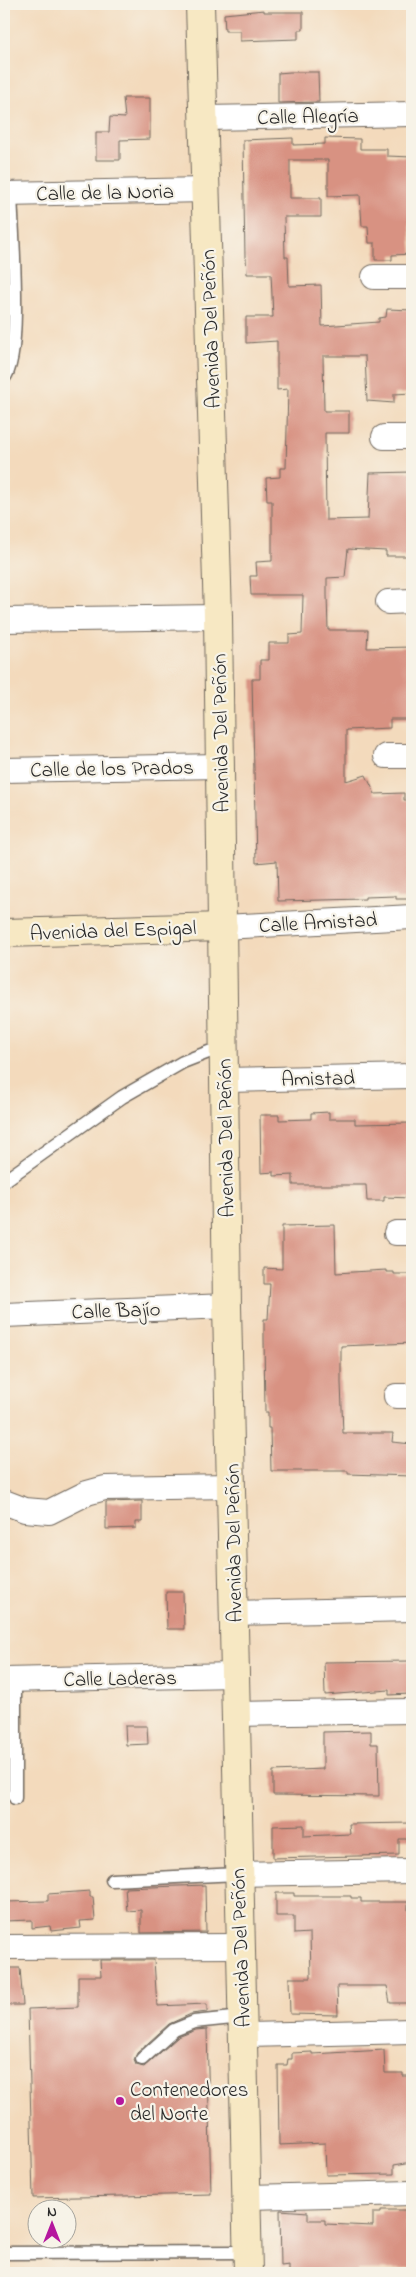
<svg xmlns="http://www.w3.org/2000/svg" width="416" height="2277" viewBox="0 0 416 2277" font-family="'Indie Flower',sans-serif">
	<style>
		.building { fill: #d89282 }
		.lines { fill: none; stroke-linecap: round; stroke-linejoin: round }
		.lane-casing { stroke: #71685e; stroke-width: 15 }
		.street-casing { stroke: #71685e; stroke-width: 26 }
		.secondary-casing { stroke: #71685e; stroke-width: 30 }
		.lane { stroke: #fff; stroke-width: 12 }
		.street { stroke: #fff; stroke-width: 24 }
		.secondary { stroke: #f7e8c3; stroke-width: 28 }
		.poi-dot { fill: #b5179e; stroke: #f7f3e8; stroke-width: 2 }
		.labels { text-anchor: middle; stroke-width: 4.5; stroke-linejoin: round; paint-order: stroke }
		.street-label { font-size: 21px; fill: #2b2b2b; stroke: #f7f3e8 }
		.poi-label { font-size: 21px; fill: #2b2b2b; stroke: #f7f3e8; text-anchor: start }
	</style>
	<rect width="100%" height="100%" fill="#f7f3e8"/>
	<filter id="ink" filterUnits="userSpaceOnUse"><feTurbulence type="fractalNoise" baseFrequency=".02" numOctaves="2"/><feDisplacementMap in="SourceGraphic" scale="10" xChannelSelector="R" yChannelSelector="G"/><feConvolveMatrix kernelMatrix="1 2 1 2 8 2 1 2 1" color-interpolation-filters="sRGB"/></filter>
	<filter id="wash" filterUnits="userSpaceOnUse"><feTurbulence type="fractalNoise" baseFrequency=".0096" numOctaves="4" result="noise"/><feDisplacementMap in="SourceGraphic" scale="20" xChannelSelector="R" yChannelSelector="G"/><feGaussianBlur stdDeviation="1.12" result="paint"/><feColorMatrix in="noise" values="0 0 0 0 0 0 0 0 0 0 0 0 0 0 0 0 0 1.4 0 .05"/><feComposite in="paint" operator="in"/></filter>
	<g filter="url(#wash)">
		<rect width="100%" height="100%" fill="#f3dabc"/>
		<g id="blocks">
			<g class="building">
				<polygon points="264,10 264,12 303,12 303,30 298,30 298,39 240,41 240,31 225,31 224,14"/>
				<polygon points="290,72 318,72 319,102 278,103 278,73"/>
				<polygon points="123,98 150,98 150,139 120,140 120,160 96,160 96,132 109,132 110,117 125,118"/>
				<polygon points="293,138 293,145 325,144 325,138 360,139 360,149 387,149 387,156 412,157 412,223 409,223 412,254 392,255 392,260 375,260 375,243 369,243 368,226 362,226 360,195 328,196 328,160 290,160 290,198 321,198 321,217 284,217 285,257 288,257 289,286 321,285 322,326 379,322 379,318 386,317 387,309 412,310 412,393 394,394 394,403 367,401 365,356 323,356 324,411 349,411 349,433 325,433 326,520 368,519 370,473 412,472 412,542 410,542 410,556 386,556 386,551 348,549 345,577 327,578 327,595 328,630 368,630 367,648 412,647 412,719 390,719 390,728 346,730 346,781 366,775 375,794 404,793 404,800 412,800 412,899 396,899 396,896 365,897 365,899 278,901 277,861 256,863 252,679 260,679 260,660 269,660 269,643 289,643 289,635 302,634 303,595 251,595 250,576 257,576 256,562 272,561 272,501 267,501 266,478 280,477 280,468 286,468 288,389 277,390 277,341 246,343 246,317 273,317 271,274 247,274 246,258 245,258 243,140"/>
				<polygon points="329,1112 329,1119 355,1119 355,1124 412,1123 412,1198 384,1197 384,1201 367,1201 366,1185 293,1185 293,1175 274,1176 274,1172 261,1173 260,1115 279,1115 279,1120 311,1119 311,1113"/>
				<polygon points="335,1225 336,1273 386,1270 386,1272 394,1272 394,1274 412,1274 412,1343 341,1346 341,1383 343,1433 393,1433 392,1442 412,1444 412,1476 348,1474 348,1471 271,1471 270,1428 268,1428 268,1412 265,1412 264,1338 264,1319 268,1319 270,1284 264,1284 264,1268 282,1269 282,1226"/>
				<polygon points="142,1501 142,1522 136,1522 136,1528 106,1529 106,1502"/>
				<polygon points="166,1592 183,1592 184,1629 167,1629"/>
				<polygon points="410,1661 410,1694 389,1695 389,1690 325,1695 324,1662"/>
				<polygon points="125,1726 147,1726 148,1744 126,1745"/>
				<polygon points="371,1731 371,1744 378,1744 379,1796 273,1795 273,1771 323,1769 323,1732"/>
				<polygon points="412,1823 412,1839 399,1839 399,1855 273,1858 273,1826 304,1825 304,1836 350,1834 349,1824"/>
				<polygon points="205,1885 206,1932 141,1933 141,1910 127,1911 125,1888"/>
				<polygon points="90,1891 90,1897 93,1897 95,1920 80,1921 81,1928 51,1931 50,1926 32,1928 32,1920 4,1921 4,1902 48,1901 48,1894"/>
				<polygon points="276,1893 294,1893 294,1896 351,1896 351,1898 361,1898 361,1902 408,1902 408,1910 412,1910 412,1993 410,1993 410,2003 390,2003 387,1986 337,1986 338,2015 290,2014 289,1978 311,1978 310,1933 294,1934 294,1916 276,1916"/>
				<polygon points="100,1960 154,1960 157,2006 207,2004 207,2012 191,2014 169,2024 137,2053 134,2060 136,2065 144,2067 178,2037 196,2030 207,2029 211,2194 33,2198 28,2009 78,2007 78,1976 101,1976"/>
				<polygon points="4,1968 20,1968 23,2005 4,2005"/>
				<polygon points="384,2050 385,2073 403,2073 403,2076 412,2076 412,2162 394,2165 394,2174 326,2175 325,2143 279,2145 278,2065 287,2065 288,2059 292,2059 292,2053 312,2052 312,2054"/>
				<polygon points="280,2210 308,2212 308,2220 325,2220 325,2224 373,2226 373,2213 381,2213 381,2210 405,2210 406,2227 412,2227 412,2269 357,2270 357,2273 289,2273 289,2265 281,2266"/>
			</g>
		</g>
	</g>
	<g filter="url(#ink)">
		<use href="#blocks" fill-opacity="0" stroke="#71685e" stroke-width="1"/>
		<g class="lines">
			<g class="lane-casing">
				<g id="lane">
					<path d="M4 378C23 358 12 228 11 194"/>
					<polyline points="4,1181 122,1097 183,1062 224,1046"/>
					<polyline points="15,1798 15,1680"/>
					<polyline points="112,1880 238,1874"/>
					<polyline points="142,2059 174,2030 194,2022 242,2017"/>
					<polyline points="4,2253 247,2252"/>
				</g>
			</g>
			<g class="street-casing">
				<g id="street">
					<polyline points="204,118 412,114"/>
					<polyline points="4,194 206,190"/>
					<polyline points="374,277 412,277"/>
					<polyline points="384,437 412,437"/>
					<polyline points="388,602 412,601"/>
					<polyline points="4,620 218,617"/>
					<polyline points="386,756 412,756"/>
					<polyline points="4,770 220,766"/>
					<polyline points="223,927 412,917"/>
					<polyline points="225,1080 412,1076"/>
					<polyline points="396,1233 412,1233"/>
					<polyline points="4,1315 227,1306"/>
					<polyline points="396,1396 412,1396"/>
					<polyline points="4,1502 25,1510 49,1512 87,1493 105,1488 231,1486"/>
					<polyline points="234,1613 412,1609"/>
					<polyline points="4,1680 235,1675"/>
					<polyline points="236,1714 412,1711"/>
					<polyline points="238,1874 412,1871"/>
					<polyline points="4,1947 241,1946"/>
					<polyline points="243,2035 412,2031"/>
					<polyline points="245,2197 412,2193"/>
				</g>
			</g>
			<g class="secondary-casing">
				<g id="secondary">
					<polyline points="200,4 218,617 227,1306 248,2273"/>
					<polyline points="4,933 223,927"/>
				</g>
			</g>
			<use href="#lane" class="lane"/>
			<use href="#street" class="street"/>
			<use href="#secondary" class="secondary"/>
		</g>
	</g>
	<circle class="poi-dot" cx="120" cy="2101" r="5"/>
	<g class="labels">
		<g class="street-label">
			<text transform="translate(308 116) rotate(-1)" y="7">Calle Alegría</text>
			<text transform="translate(105 192) rotate(-1)" y="7">Calle de la Noria</text>
			<text transform="translate(210 329) rotate(-92)" y="7">Avenida Del Peñón</text>
			<text transform="translate(220 733) rotate(-91)" y="7">Avenida Del Peñón</text>
			<text transform="translate(112 768) rotate(-1)" y="7">Calle de los Prados</text>
			<text transform="translate(318 922) rotate(-3)" y="7">Calle Amistad</text>
			<text transform="translate(113 930) rotate(-2)" y="7">Avenida del Espigal</text>
			<text transform="translate(318 1078) rotate(-1)" y="7">Amistad</text>
			<text transform="translate(225 1138) rotate(-91)" y="7">Avenida Del Peñón</text>
			<text transform="translate(116 1310) rotate(-2)" y="7">Calle Bajío</text>
			<text transform="translate(233 1543) rotate(-91)" y="7">Avenida Del Peñón</text>
			<text transform="translate(120 1678) rotate(-1)" y="7">Calle Laderas</text>
			<text transform="translate(240 1948) rotate(-92)" y="7">Avenida Del Peñón</text>
		</g>
		<g class="poi-label">
			<text x="130" y="2096">Contenedores<tspan x="130" dy="24">del Norte</tspan></text>
		</g>
	</g>
	<rect width="416" height="2277" fill="none" stroke="#f7f3e8" stroke-width="20"/>
	<g transform="translate(52 2224)"><circle r="24" fill="#f7f3e8" stroke="#a5a39c"/>
	<path d="M0-4L9 19L0 12L-9 19Z" fill="#b5179e"/>
	<text y="-8" font-size="14" font-weight="bold" text-anchor="middle" fill="#2b2b2b">N</text>
	</g>
</svg>
